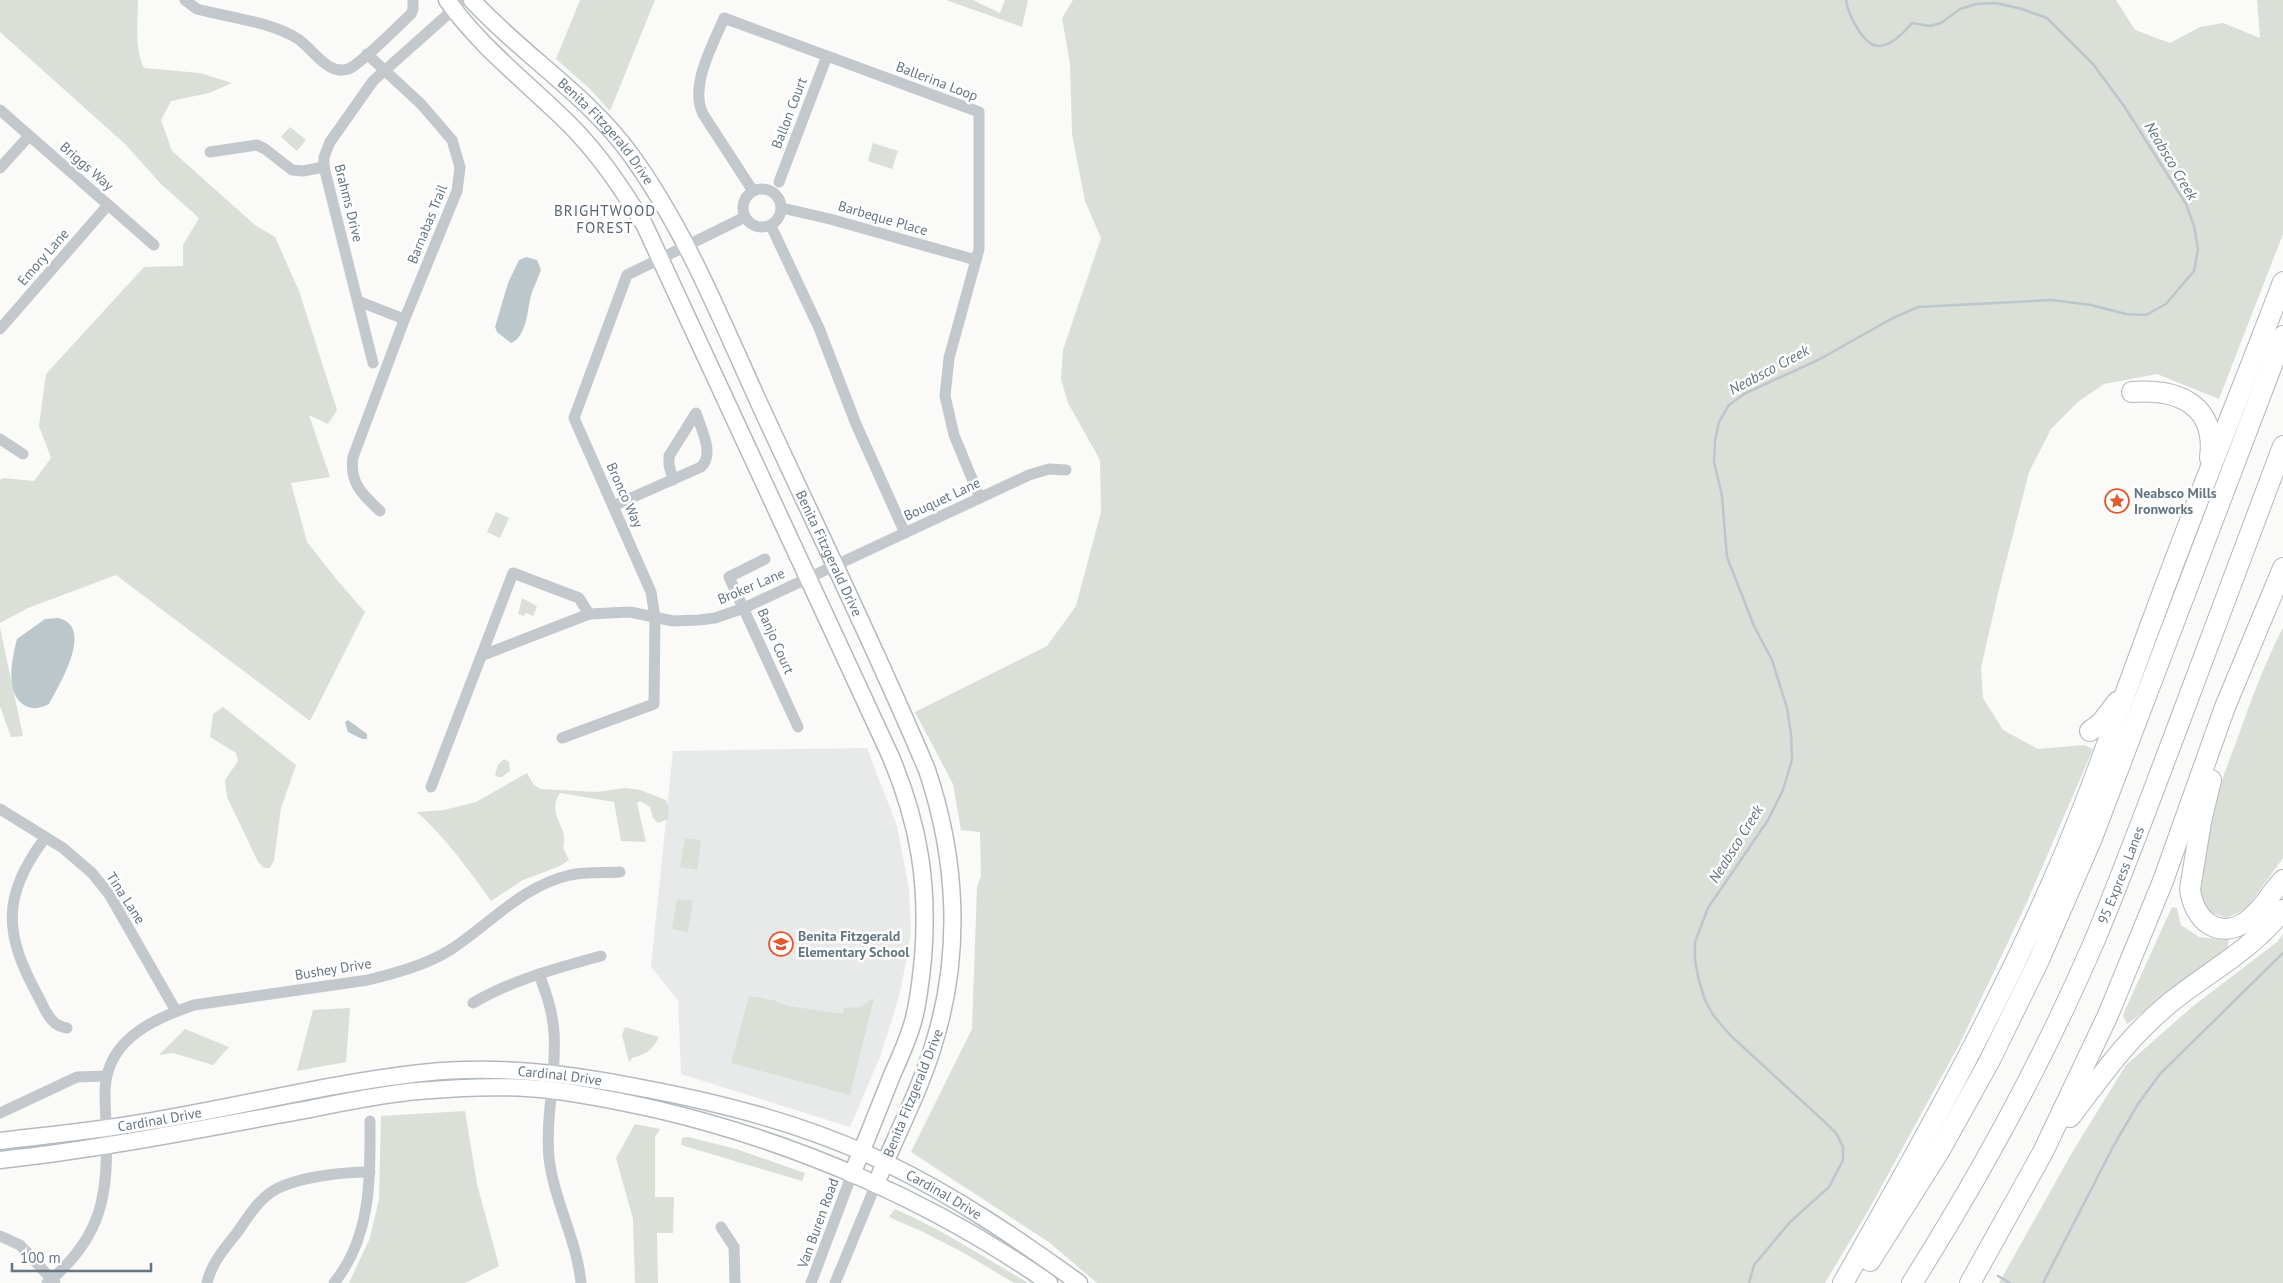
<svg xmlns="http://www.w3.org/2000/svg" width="2283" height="1283" viewBox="0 0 2283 1283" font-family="'PT Sans',sans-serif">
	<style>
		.built { fill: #e8e9e9 }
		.green { fill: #dadfd7 }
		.water { fill: #bbc7cb }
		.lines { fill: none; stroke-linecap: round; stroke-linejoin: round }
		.stream { stroke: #bbc7cb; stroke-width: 2.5 }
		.secondary-casing { stroke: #b3babf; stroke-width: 19 }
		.highway-casing { stroke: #b4b9bd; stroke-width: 22 }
		.street { stroke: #c3c8cc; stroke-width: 11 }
		.secondary { stroke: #fff; stroke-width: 16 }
		.highway { stroke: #fff; stroke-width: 20 }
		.labels { text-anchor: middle; stroke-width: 5; stroke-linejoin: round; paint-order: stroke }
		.street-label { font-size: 14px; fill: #657683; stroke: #fff }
		.poi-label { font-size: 14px; font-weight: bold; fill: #657683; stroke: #fff; text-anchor: start }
		.water-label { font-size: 15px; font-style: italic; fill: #60757c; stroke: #fff }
		.neighbourhood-label { font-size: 15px; letter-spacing: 1px; fill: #57646e; stroke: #fff }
	</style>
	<rect width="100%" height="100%" fill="#fafaf8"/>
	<polygon class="built" points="867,748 897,826 909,889 911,932 901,989 891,1023 880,1057 850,1127 681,1074 678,1000 651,967 673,751"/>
	<g class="green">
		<path d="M0 0H138C138 22 134 48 144 68L200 73 232 83 209 93 171 101 161 120 172 151 255 225 275 237 299 291 337 410 328 424 309 415 330 477 291 483 307 542 337 580 365 612 310 721 116 575 28 608 0 623V480L3 478 34 481 51 458 39 426 46 374 144 267 183 266V245L199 218 161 184 125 144 0 32Z"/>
		<polygon points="580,0 655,0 610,111 589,88 556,59"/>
		<polygon points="946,0 973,0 1000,13 1005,0 1028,0 1022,27"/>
		<polygon points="1073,0 2116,0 2135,30 2170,43 2200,27 2223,23 2260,38 2257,0 2283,0 2283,234 2219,399 2157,374 2104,384 2079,401 2051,429 2029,472 1998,593 1981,668 1983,698 2003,730 2038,749 2084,745 2093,749 2027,902 1960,1043 1868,1211 1825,1283 1097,1283 1050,1243 911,1152 972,1029 977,887 981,876 980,832 961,830 953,784 915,712 1047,646 1076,606 1101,512 1100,460 1068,403 1061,379 1063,350 1101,238 1085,201 1072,134 1070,64 1062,18"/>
		<polygon points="290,127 306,140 297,151 281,137"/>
		<polygon points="873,143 898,151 892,169 868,161"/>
		<polygon points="496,512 509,518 500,538 487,532"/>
		<polygon points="522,598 537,606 533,616 526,613 524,616 518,614"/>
		<polygon points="0,628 23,736 11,737 0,706"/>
		<path d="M2283 628V858L2246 909 2226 918 2207 911C2202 900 2198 889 2199 877 2203 828 2222 780 2239 734 2252 698 2265 662 2283 628Z"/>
		<polygon points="223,707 296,765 281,808 274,860 270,868 264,868 258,862 227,797 225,780 238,761 236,753 210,737 213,714"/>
		<polygon points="504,759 509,762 510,771 502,777 497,777 495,774 498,765"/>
		<path d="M527 773 534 785 541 789 596 792 626 788 640 790 666 800 669 809 668 819 658 823 653 818 650 807 640 801 637 803 646 842 621 841 614 802 560 793C545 815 570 826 563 848L569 860 560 866 523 880 491 901C468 869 446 838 417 812L444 810 476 802Z"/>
		<polygon points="685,838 701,840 697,870 680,867"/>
		<polygon points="677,899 693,901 688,932 672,929"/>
		<polygon points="2172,907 2177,908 2181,925 2199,937 2229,940 2227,950 2127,1024 2123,1016 2126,1008"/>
		<polygon points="2283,934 2283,1283 1999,1283 2073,1151 2126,1065 2192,1007 2277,942"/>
		<polygon points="749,996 773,1000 788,1006 843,1014 844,1008 860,1007 874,998 850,1095 731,1063"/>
		<polygon points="350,1008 346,1062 297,1071 313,1010"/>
		<path d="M625 1027 659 1037C652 1050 647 1054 632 1058L629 1062 622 1035Z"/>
		<polygon points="185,1029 229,1047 213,1065 173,1053 159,1055"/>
		<polygon points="465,1111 477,1184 499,1266 465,1283 349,1283 370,1238 379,1199 381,1116"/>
		<polygon points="635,1124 660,1129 655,1137 655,1197 674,1197 673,1233 657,1233 658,1283 635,1283 633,1219 616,1158"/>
		<polygon points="688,1137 736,1149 805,1173 802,1181 681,1145 682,1138"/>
		<path d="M895 1209C941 1229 984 1257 1028 1283H1014L962 1252 923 1232 889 1217Z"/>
	</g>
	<g class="water">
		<path d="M526 257 537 260 541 270C538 278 535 285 532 292 527 307 528 336 511 343L497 332 495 327 508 283 519 260Z"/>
		<path d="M58 618C95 626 60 684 49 704 41 708 34 710 26 706 4 695 12 658 17 639L45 619Z"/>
		<polygon points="348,720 367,734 367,739 362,739 348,732 345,722"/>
	</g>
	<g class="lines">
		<g class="stream">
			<polyline points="1998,1276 2010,1283"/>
			<path d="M1749 1283 1754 1265 1790 1222 1829 1187 1843 1160V1147L1836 1133 1827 1124 1731 1036 1713 1015 1705 1000 1699 981 1695 960V942L1708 908 1768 820 1783 790 1792 760 1791 734 1787 708 1772 660 1754 626 1727 557 1722 496 1714 462 1715 440 1719 422 1729 405 1744 394 1820 359 1891 319 1918 307 2051 300 2091 305 2126 314 2146 315 2166 304 2194 271 2198 249 2194 226 2186 204 2124 106 2093 64 2047 18 2022 9 1996 3 1976 4 1960 9 1941 23 1930 26 1912 23C1904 32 1892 46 1879 46 1863 46 1848 14 1846 0"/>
			<polyline points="2043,1283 2114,1145 2138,1104 2160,1074 2283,953"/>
		</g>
		<g class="secondary-casing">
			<g id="secondary">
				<path d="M447 0C481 48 529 84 570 125 600 155 623 190 645 226L890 755C919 823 929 884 923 958 921 978 919 999 914 1018 909 1038 900 1057 892 1075 879 1108 866 1141 852 1174"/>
				<path id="s1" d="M472 0C522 55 588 95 631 155 689 235 725 330 766 418 820 535 877 651 927 770 957 859 962 953 934 1043 920 1091 895 1137 876 1184"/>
				<path id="s2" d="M0 1141C51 1135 102 1130 152 1121 242 1106 331 1083 421 1073 494 1065 565 1073 636 1087 722 1103 808 1125 886 1163 955 1196 1018 1239 1079 1283"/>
				<path d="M0 1160C93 1150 185 1132 277 1115 324 1107 371 1095 418 1091 462 1087 507 1085 550 1090 587 1094 623 1102 659 1110 798 1143 932 1201 1049 1283"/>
			</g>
		</g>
		<g class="highway-casing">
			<g id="highway">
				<path d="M2132 392C2179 388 2217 406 2210 458"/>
				<polyline points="2090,731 2101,723 2117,702"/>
				<path d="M2211 780 2201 822 2190 889C2194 920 2218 941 2247 921 2262 911 2271 892 2283 880"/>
				<path d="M2070 1117C2103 1074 2128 1037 2171 1002 2211 970 2249 952 2283 910"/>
				<polyline points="1870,1261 1940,1150 1989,1062 2039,960 2092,838 2283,336"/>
				<path d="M1843 1283C1918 1151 1993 1018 2054 878 2092 792 2121 703 2154 616 2195 504 2241 393 2283 282"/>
				<path id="s3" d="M1912 1283C1981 1174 2043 1060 2094 942 2123 873 2149 802 2176 731 2212 636 2247 541 2283 446"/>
				<polyline points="1970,1283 2043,1152 2108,1015 2163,881 2225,707 2283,568"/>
			</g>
		</g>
		<g class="street">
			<path d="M185 0 197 9C227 17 272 22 298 39 313 49 328 76 348 69 360 65 399 25 411 14L413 9V0"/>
			<path d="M367 54 421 104 452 140 460 167 457 191 403 323 353 457C349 483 363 495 380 511"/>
			<polyline points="0,110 154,245"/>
			<polyline points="210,152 257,145 265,149 292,170 303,171 324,167"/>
			<polyline points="0,168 29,136"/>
			<polyline points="779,182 827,56"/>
			<circle cx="762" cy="208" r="19"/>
			<path d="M753 191 703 114C689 86 713 45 724 18L979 112V249L949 358 945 396 954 435 980 498"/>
			<polyline points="782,208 830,219 976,260"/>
			<polyline points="771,226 819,328 856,424 905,533"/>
			<polyline points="358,301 404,319"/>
			<polyline points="0,329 108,205"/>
			<polyline points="373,363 324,167 324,157 330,142 373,81 464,0"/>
			<polyline points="0,439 23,454"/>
			<path d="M613 506 701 467C715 454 701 429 696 413L669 456V465L673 480"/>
			<polyline points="765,559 729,577 798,727"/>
			<polyline points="483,655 589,614 630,612 673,621 699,620 715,618 744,608 1029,475 1049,469 1066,470"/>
			<polyline points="562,738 654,704 655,617 651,592 574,418 627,275 745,217"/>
			<polyline points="431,787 513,573 579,598 589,614"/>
			<polyline points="0,809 63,848 92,873 109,894 176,1011"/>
			<path d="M45 838C1 896 4 934 38 996 45 1009 50 1026 67 1028"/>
			<path d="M539 974C546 993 553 1012 554 1033 557 1075 545 1117 549 1158 554 1201 577 1240 581 1283"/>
			<path d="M473 1003C512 980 557 968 601 956"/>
			<polyline points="0,1113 77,1077 106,1076"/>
			<polyline points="721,1227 734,1247 735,1283"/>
			<polyline points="0,1236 20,1245 55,1283"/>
			<path d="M47 1283C102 1238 109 1194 106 1127 106 1107 102 1085 110 1066 123 1032 162 1016 194 1005L368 980C396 973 426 965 450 950 490 924 522 886 570 875 586 872 604 873 620 872"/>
			<path d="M207 1283C211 1264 224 1249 236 1234 246 1220 256 1203 270 1193 292 1177 343 1172 370 1172"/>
			<path d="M334 1283C372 1236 370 1178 370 1121"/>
			<polyline points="811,1283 852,1174"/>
			<polyline points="835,1283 876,1184"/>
		</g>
		<use href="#secondary" class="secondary"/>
		<use href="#highway" class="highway"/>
	</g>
	<defs>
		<g id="sight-ring" transform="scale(1.25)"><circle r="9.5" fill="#fff" stroke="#e4572e" stroke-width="1.5"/><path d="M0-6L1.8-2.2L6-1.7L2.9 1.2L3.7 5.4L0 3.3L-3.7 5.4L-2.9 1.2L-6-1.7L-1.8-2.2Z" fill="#e4572e"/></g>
		<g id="school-ring" transform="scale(1.25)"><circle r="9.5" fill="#fff" stroke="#e4572e" stroke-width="1.5"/><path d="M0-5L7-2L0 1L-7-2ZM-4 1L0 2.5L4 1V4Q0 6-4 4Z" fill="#e4572e"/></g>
	</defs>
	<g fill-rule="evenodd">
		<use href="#sight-ring" x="2117" y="501"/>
		<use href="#school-ring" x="781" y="944"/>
	</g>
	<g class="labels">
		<g class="street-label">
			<text transform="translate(937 81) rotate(21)" y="5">Ballerina Loop</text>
			<text transform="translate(789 113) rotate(-69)" y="5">Ballon Court</text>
			<text dy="5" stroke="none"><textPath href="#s1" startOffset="188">Benita Fitzgerald Drive</textPath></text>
			<text transform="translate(87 166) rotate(41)" y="5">Briggs Way</text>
			<text transform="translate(349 203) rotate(76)" y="5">Brahms Drive</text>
			<text transform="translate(883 218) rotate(16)" y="5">Barbeque Place</text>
			<text transform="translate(427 224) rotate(-68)" y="5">Barnabas Trail</text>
			<text transform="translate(43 257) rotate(-49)" y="5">Emory Lane</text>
			<text transform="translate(625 495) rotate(66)" y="5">Bronco Way</text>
			<text transform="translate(942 499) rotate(-25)" y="5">Bouquet Lane</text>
			<text dy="5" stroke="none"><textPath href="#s1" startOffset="668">Benita Fitzgerald Drive</textPath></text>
			<text transform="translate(751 586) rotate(-23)" y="5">Broker Lane</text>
			<text transform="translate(776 641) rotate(66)" y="5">Banjo Court</text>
			<text dy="5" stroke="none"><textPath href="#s3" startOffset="459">95 Express Lanes</textPath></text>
			<text transform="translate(126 898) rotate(57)" y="5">Tina Lane</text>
			<text transform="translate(333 969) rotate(-9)" y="5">Bushey Drive</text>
			<text dy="5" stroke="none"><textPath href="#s2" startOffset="566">Cardinal Drive</textPath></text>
			<text transform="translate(913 1093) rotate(-68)" y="5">Benita Fitzgerald Drive</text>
			<text dy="5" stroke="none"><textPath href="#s2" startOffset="161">Cardinal Drive</textPath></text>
			<text dy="5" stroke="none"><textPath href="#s2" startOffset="971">Cardinal Drive</textPath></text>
			<text transform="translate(818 1223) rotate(-70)" y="5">Van Buren Road</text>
		</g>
		<g class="poi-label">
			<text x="2134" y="498">Neabsco Mills<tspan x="2134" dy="16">Ironworks</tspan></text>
			<text x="798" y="941">Benita Fitzgerald<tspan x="798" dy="16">Elementary School</tspan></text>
		</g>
		<g class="water-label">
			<text transform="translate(2171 161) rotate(59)" y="5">Neabsco Creek</text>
			<text transform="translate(1769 370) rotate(-28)" y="5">Neabsco Creek</text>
			<text transform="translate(1736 844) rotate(-58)" y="5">Neabsco Creek</text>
		</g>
		<g class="neighbourhood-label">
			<text x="605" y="216">BRIGHTWOOD<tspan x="605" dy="17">FOREST</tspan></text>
		</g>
	</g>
	<path d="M12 1263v8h139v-8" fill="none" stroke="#657683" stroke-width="2.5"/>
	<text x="20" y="1263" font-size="15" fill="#657683" stroke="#ffffff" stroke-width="4" paint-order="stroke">100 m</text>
</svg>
